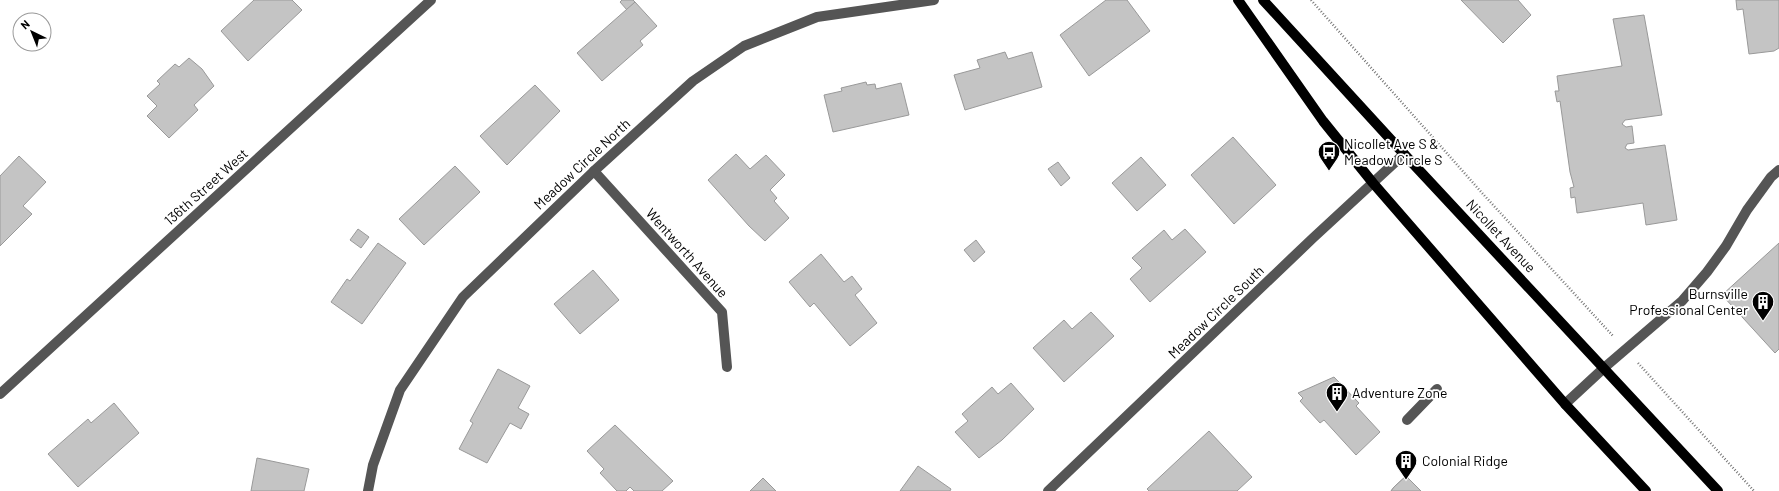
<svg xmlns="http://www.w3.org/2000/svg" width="1779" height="491" viewBox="0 0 1779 491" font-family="Barlow,sans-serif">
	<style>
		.building { fill: #c4c4c4; stroke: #999 }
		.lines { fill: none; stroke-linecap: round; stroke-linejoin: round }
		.path { stroke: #777; stroke-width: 2.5; stroke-dasharray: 1 2; stroke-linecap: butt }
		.minor { stroke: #555; stroke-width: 10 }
		.major { stroke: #000; stroke-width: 10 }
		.labels { text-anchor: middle; stroke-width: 3.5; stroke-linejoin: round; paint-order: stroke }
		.poi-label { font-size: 14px; fill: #000; stroke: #fff; text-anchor: start }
		.street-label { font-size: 14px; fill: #000; stroke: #fff }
	</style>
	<rect width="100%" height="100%" fill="#fff"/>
	<g class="building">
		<polygon points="254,0 292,0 302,10 248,61 221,31"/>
		<polygon points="622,0 633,0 635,2 627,10 620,2"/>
		<polygon points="1106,0 1127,0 1150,31 1089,76 1060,35"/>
		<polygon points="1461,0 1518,0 1531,15 1503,43"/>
		<polygon points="1736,0 1779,0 1779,48 1774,51 1749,54 1743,9 1737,10"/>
		<polygon points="635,2 657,26 640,41 643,45 602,81 577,53"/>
		<polygon points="1644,15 1662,115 1625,120 1622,124 1626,127 1632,126 1634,143 1627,144 1625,148 1628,150 1665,145 1677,220 1646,225 1643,203 1577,213 1575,197 1571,198 1570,188 1574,187 1570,172 1560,101 1557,102 1555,91 1559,91 1557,76 1622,66 1613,19"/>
		<polygon points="1005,52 1008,59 1032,52 1042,87 965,110 954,75 980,68 977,60"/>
		<polygon points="189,58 202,69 214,86 194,105 198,110 169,138 147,116 157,106 147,96 160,84 157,81 175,64 179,67"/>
		<polygon points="866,82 867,85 875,84 876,89 901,83 909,115 833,132 824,95 842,91 841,88"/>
		<polygon points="535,85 560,111 507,165 480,136"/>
		<polygon points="1233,137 1276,185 1234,224 1191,175"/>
		<polygon points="736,154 750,169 766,155 785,175 770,190 777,198 774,201 789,218 765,241 749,226 708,180"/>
		<polygon points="19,156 46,182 23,206 32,214 0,246 0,176"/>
		<polygon points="1141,157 1166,185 1137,211 1112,183"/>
		<polygon points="1058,162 1070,178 1061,186 1048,169"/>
		<polygon points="455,166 480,192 424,245 399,219"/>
		<polygon points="358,229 369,237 361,248 350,240"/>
		<polygon points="1185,229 1206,252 1150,302 1130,279 1142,268 1132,258 1164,230 1172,240"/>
		<polygon points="976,240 985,252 974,262 964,250"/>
		<polygon points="378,243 406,263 362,324 331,302 347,279 350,281"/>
		<polygon points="1779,243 1779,349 1775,353 1722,295"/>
		<polygon points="821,254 844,282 852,276 862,289 855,295 877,323 850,346 814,303 810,307 789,282"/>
		<polygon points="593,270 619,300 580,334 554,304"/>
		<polygon points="1091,312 1114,336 1064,382 1033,348 1064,320 1072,329"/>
		<polygon points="498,369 530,386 518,408 529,414 521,429 510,423 487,463 459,449 473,423 470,421"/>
		<polygon points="1334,377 1359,403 1356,406 1380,432 1356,455 1324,420 1320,423 1300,401 1303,398 1298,393"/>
		<polygon points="1011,383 1034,409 1002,440 979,458 955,432 968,421 962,414 992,387 998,394"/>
		<polygon points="114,403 139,433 78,487 48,454 88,419 91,423"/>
		<polygon points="615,425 673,481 662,491 634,491 630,487 626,491 617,491 600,473 604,469 587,451"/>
		<polygon points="1209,431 1252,477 1237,491 1149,491 1147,489"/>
		<polygon points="257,458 309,469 304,491 251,491"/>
		<polygon points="918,466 951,489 950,491 900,491"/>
		<polygon points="1406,476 1421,491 1391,491 1394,487"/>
		<polygon points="1406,476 1421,491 1391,491 1394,487"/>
		<polygon points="763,478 776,491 750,491"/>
	</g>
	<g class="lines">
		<g class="path">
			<polyline points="1311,0 1483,194 1613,336"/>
			<polyline points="1638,363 1754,491"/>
		</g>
		<g class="minor">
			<polyline points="594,171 722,312 727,367"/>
			<polyline points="0,394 431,0"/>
			<polyline points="1565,404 1605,367 1682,301 1707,272 1726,246 1747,210 1771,177 1779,170"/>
			<polyline points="1407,420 1437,389"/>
			<polyline points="368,491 373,465 400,390 463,297 594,171 693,81 744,46 817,17 934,0"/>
			<polyline points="1048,491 1313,238 1404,154"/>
		</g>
		<g class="major">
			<polyline points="1238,0 1323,121 1373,183 1565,404 1646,491"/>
			<polyline points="1263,0 1404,154 1718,491"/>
		</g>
	</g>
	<defs>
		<g id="bus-pin" transform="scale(1.15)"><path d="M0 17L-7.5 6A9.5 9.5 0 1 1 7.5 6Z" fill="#000" stroke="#fff"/><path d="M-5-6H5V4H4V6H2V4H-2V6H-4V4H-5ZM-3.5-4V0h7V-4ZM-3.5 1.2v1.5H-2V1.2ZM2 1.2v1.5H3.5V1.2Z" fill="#fff"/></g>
		<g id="building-pin" transform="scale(1.15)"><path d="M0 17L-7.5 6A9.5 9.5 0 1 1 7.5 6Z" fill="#000" stroke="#fff"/><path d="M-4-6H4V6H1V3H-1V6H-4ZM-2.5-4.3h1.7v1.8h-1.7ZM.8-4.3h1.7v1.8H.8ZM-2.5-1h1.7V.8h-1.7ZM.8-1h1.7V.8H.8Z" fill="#fff"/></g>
	</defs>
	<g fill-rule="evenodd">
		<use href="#bus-pin" x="1329" y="152"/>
		<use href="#building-pin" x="1763" y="302"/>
		<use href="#building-pin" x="1337" y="393"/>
		<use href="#building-pin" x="1406" y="461"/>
	</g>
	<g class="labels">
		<g class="poi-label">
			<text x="1344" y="149">Nicollet Ave S &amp;<tspan x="1344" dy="16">Meadow Circle S</tspan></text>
			<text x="1748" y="299" text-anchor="end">Burnsville<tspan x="1748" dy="16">Professional Center</tspan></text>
			<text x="1352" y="398">Adventure Zone</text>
			<text x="1422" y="466">Colonial Ridge</text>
		</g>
		<g class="street-label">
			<text transform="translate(582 164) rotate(-43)" y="5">Meadow Circle North</text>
			<text transform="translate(206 187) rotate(-42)" y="5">136th Street West</text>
			<text transform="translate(1501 236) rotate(47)" y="5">Nicollet Avenue</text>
			<text transform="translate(687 253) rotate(48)" y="5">Wentworth Avenue</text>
			<text transform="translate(1216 312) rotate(-44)" y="5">Meadow Circle South</text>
		</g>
	</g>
	<g transform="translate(32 32) rotate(317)"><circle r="19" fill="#ffffff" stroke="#999999"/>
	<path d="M0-3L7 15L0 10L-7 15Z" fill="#000000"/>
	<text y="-6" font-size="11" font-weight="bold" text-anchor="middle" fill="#000000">N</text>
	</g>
</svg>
